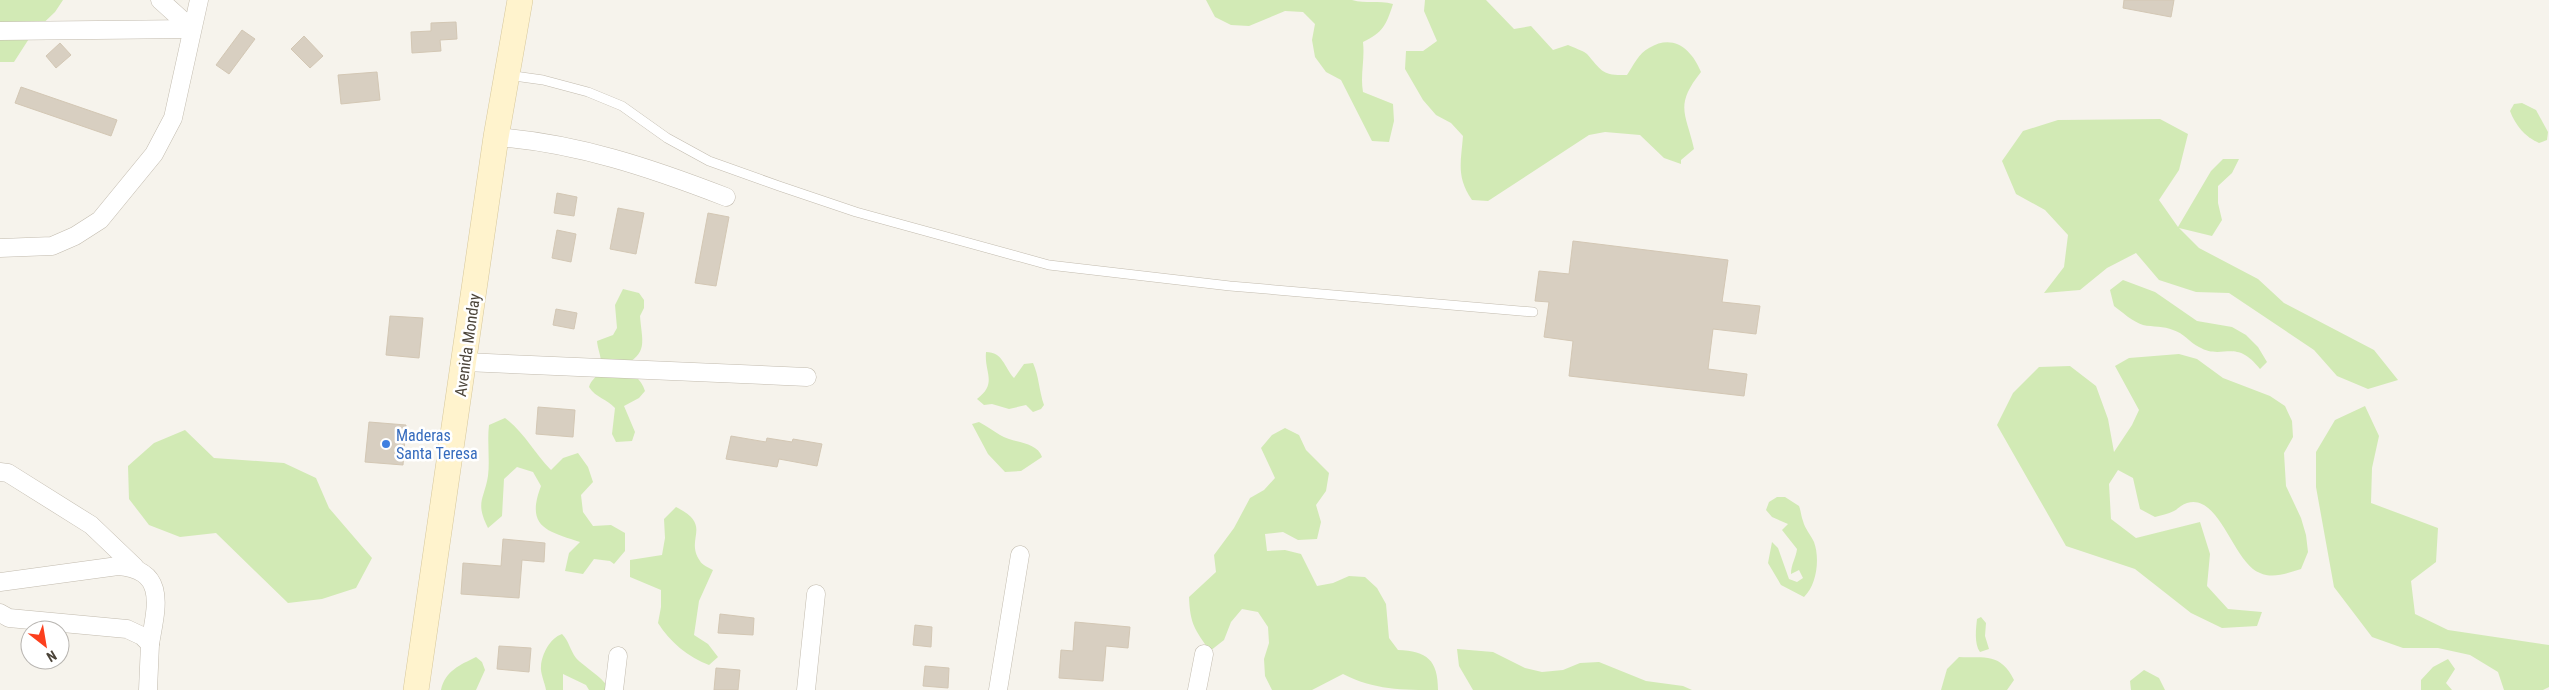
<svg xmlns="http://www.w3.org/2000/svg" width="2549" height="690" viewBox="0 0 2549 690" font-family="'Roboto Condensed',sans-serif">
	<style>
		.green { fill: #d2eab5 }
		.building { fill: #d8cfc1; stroke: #d3c7b4 }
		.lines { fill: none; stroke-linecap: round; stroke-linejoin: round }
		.service-casing { stroke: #c2bbae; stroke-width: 10 }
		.minor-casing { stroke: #c2bbae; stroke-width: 19 }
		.secondary-casing { stroke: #d6c79b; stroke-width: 26 }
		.service { stroke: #fff; stroke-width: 9 }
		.minor { stroke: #fff; stroke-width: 18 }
		.secondary { stroke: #fff3cd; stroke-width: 25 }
		.shop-dot { fill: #3f7fe0; stroke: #fff; stroke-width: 2 }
		.labels { text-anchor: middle; stroke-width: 5; stroke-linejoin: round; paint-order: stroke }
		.street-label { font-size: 16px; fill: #4b4439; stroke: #fff }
		.shop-label { font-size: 16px; fill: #366cbe; stroke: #fff; text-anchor: start }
	</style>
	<rect width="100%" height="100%" fill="#f6f3ec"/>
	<g class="green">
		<polygon points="0,0 63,0 55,12 32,34 14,62 0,62"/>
		<path d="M1206 0H1352C1366 4 1378 0 1393 4 1386 26 1383 32 1363 42 1365 60 1360 75 1363 92L1393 104 1394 121 1389 142 1372 141 1341 80 1326 72 1315 57 1312 40 1315 24 1303 12 1285 11 1249 26 1231 25 1215 17Z"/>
		<path d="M1425 0H1486L1514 29 1531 26 1553 50 1568 45C1574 48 1582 50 1587 54 1602 71 1602 76 1627 75 1633 66 1639 53 1649 48 1674 33 1692 50 1701 72 1674 106 1686 113 1694 149L1681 160V164L1664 158 1640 135 1605 132 1589 135 1488 201 1472 200C1456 177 1461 162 1463 136L1451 123 1436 115 1423 100 1405 69 1406 51H1423L1437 41 1424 11Z"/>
		<path d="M2522 103 2536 110 2548 132 2547 140 2539 143C2524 136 2516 126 2510 111L2514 104Z"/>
		<polygon points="2160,119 2188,134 2179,170 2159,200 2178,227 2211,171 2223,159 2239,159 2232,173 2218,186 2218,203 2222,220 2212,236 2179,228 2199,248 2258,279 2284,303 2374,350 2398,380 2368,389 2337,376 2314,350 2229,293 2196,292 2159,280 2136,253 2107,268 2080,290 2044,293 2064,267 2068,235 2045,210 2016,194 2002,161 2023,131 2058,120"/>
		<path d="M2123 280 2155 292 2197 321 2232 327 2246 335 2258 347 2267 362 2260 369C2235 337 2223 361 2199 347 2189 342 2184 333 2173 330 2164 326 2153 327 2143 325 2133 322 2122 312 2114 306L2110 290Z"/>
		<path d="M623 289 639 293 644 300V308L640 316C642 343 649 352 622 367 632 374 641 378 645 391L639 398 624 406 635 432 632 441 616 442 612 434 615 408C607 399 596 398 589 387 591 380 596 378 598 373 605 362 598 353 597 341L613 335 617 328 615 305Z"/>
		<path d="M986 352C1003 352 1004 367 1014 378L1024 364 1033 363C1039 376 1039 391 1044 405L1041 409 1033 412 1026 405 1009 409 992 404 984 405 977 399C998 383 984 373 986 352Z"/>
		<path d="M2179 354 2197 359 2223 378 2270 396 2285 406 2292 421 2293 437 2284 453 2286 486 2301 518 2306 535 2308 552 2301 569C2288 573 2273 579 2260 573 2233 563 2220 493 2187 503 2182 504 2178 509 2174 511 2168 514 2161 515 2155 517L2140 509 2133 478 2118 470 2109 484 2111 519 2136 538 2200 522 2210 554 2207 586 2228 609 2262 612 2257 626 2222 628 2191 613 2135 569 2066 546 1997 425 2013 393 2039 367 2070 366 2096 386 2108 419 2114 452 2132 425 2139 410 2115 366 2129 358Z"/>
		<polygon points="2365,406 2379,436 2372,468 2371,503 2438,528 2436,562 2411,581 2415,614 2448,630 2549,645 2549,687 2543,690 2504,690 2498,672 2470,655 2438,648 2403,648 2372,637 2334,587 2316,487 2316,452 2335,420"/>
		<path d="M505 418C524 432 534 453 551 470L563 458 578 453 588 467 593 482 581 495 583 512 593 526 611 525 625 533V551L614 564 610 561 594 559 583 574 565 571 569 553 580 542C548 531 525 528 541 486L533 472 517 467 504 479 502 516 488 528C475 502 484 500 488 476 490 459 487 442 489 425Z"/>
		<path d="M979 422C987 426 993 431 1000 435 1012 443 1037 441 1042 457L1021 471 1005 472 988 454 972 424Z"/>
		<path d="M1285 428 1299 435 1306 450 1329 473 1326 491 1316 505 1321 522 1317 539 1298 540 1283 532 1265 534 1267 551 1285 550 1301 554 1317 586 1333 583 1349 576 1365 577 1377 588 1386 604 1389 638 1398 650C1427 651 1438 660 1438 690 1402 690 1374 690 1343 674L1312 690H1272L1265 676 1264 659 1269 643 1268 627 1258 612 1242 609 1231 622 1224 640 1210 651C1195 630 1190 624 1189 597L1216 572 1214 555 1234 528 1250 498 1264 490 1275 478 1261 448 1272 435Z"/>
		<polygon points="185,430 214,458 284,463 316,478 329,508 372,558 356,588 322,599 288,603 216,533 180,537 149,525 129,499 128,466 154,443"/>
		<path d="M1777 497H1785L1799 506C1801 511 1801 516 1803 521 1805 529 1811 535 1814 542 1820 558 1817 585 1804 597L1781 585 1768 563 1772 542 1778 548 1789 579 1797 582 1803 578 1799 570 1791 574C1791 564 1796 558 1797 549L1782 530 1788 524 1772 517 1766 510 1769 502Z"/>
		<path d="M676 507C714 526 684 538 700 561 702 565 709 568 713 570L699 601 694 635 708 644 718 657 709 665C688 657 670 642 658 623L661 607V590L630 577V560L662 555 665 538 664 519Z"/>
		<path d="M1981 617 1986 623 1985 636 1989 649 1980 652C1974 644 1976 628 1977 619Z"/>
		<path d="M562 634C569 641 570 650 576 658 584 667 605 678 609 690H589L586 685 563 674V690H546C545 683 540 673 541 666 542 654 550 638 562 634Z"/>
		<polygon points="1457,649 1493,652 1525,668 1542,672 1563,670 1580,663 1599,662 1646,681 1683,686 1692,690 1473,690 1459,666"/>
		<path d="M476 657 482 662 485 670 476 690H441C445 671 460 665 476 657Z"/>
		<path d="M1959 657C1985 658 2001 653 2014 680L2007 690H1941L1947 669Z"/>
		<polygon points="2448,659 2455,669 2446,683 2452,690 2421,690 2421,680 2433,667"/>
		<polygon points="2144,670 2159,678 2165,690 2131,690 2130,681"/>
	</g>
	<g class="building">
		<polygon points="2124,0 2174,0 2171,17 2123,8"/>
		<polygon points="456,22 457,39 440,40 441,51 412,53 411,32 431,31 431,23"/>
		<polygon points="242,30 255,39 229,74 216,65"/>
		<polygon points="304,36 323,56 310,68 291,49"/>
		<polygon points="60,43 71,55 56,68 46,56"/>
		<polygon points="377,72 380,100 341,104 338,75"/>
		<polygon points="21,87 117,120 111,136 15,103"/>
		<polygon points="557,193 577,197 574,216 554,213"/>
		<polygon points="618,208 644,213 636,254 610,249"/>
		<polygon points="708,213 729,217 716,286 695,283"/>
		<polygon points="557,230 576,234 571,262 552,258"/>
		<polygon points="1573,241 1728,260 1722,302 1760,306 1756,334 1713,329 1708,369 1747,374 1744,396 1569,376 1573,341 1544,337 1549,302 1535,301 1539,271 1569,274"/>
		<polygon points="556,309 577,313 574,329 553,325"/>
		<polygon points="390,316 423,318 419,358 386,355"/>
		<polygon points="538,407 575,410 573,437 536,434"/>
		<polygon points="369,422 406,425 403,465 365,462"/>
		<polygon points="731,436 766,442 767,438 792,442 793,439 822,444 817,466 779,459 777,467 726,459"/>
		<polygon points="503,539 545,543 544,562 522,560 519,598 461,594 463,563 501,566"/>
		<polygon points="720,614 754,618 753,635 718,633"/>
		<polygon points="1075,622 1130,627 1128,648 1106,646 1103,681 1059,678 1061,650 1073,651"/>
		<polygon points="915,625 932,627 931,647 913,645"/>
		<polygon points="499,646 531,648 529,672 497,669"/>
		<polygon points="925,666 949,668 948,688 923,686"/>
		<polygon points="716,668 740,670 738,690 714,690"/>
	</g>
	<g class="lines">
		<g class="service-casing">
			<polyline id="service" points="507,75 543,80 588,92 622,106 667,138 709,161 779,186 856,212 1049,265 1230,286 1533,312"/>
		</g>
		<g class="minor-casing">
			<g id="minor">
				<polyline points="160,0 192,29"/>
				<polyline points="0,31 192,29"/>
				<path d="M496 137C577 143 651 168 726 197"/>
				<polyline points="0,248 52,246 75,236 100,220 154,154 173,118 199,0"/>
				<polyline points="465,362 807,377"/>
				<polyline points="0,472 8,473 91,525 135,567"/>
				<path d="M0 582 118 566C168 570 156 608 150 644"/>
				<polyline points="0,613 9,618 127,629 142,636 150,644 148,690"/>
				<polyline points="614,690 618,656"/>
				<polyline points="806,690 816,594"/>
				<polyline points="998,690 1020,555"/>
				<polyline points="1197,690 1204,654"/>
			</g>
		</g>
		<g class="secondary-casing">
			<polyline id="secondary" points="416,690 496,137 520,0"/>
		</g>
		<use href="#service" class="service"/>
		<use href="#minor" class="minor"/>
		<use href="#secondary" class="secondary"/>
	</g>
	<circle class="shop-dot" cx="386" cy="444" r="5"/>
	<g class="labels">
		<g class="street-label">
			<text transform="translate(467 345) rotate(-82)" y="6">Avenida Monday</text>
		</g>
		<g class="shop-label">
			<text x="396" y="441">Maderas<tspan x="396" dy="18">Santa Teresa</tspan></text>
		</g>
	</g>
	<g transform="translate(45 645) rotate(149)"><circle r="24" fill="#ffffff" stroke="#b7b4b0"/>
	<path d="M0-4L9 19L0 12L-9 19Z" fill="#fc3f1d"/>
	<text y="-8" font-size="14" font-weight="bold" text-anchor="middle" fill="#4b4439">N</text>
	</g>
</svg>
